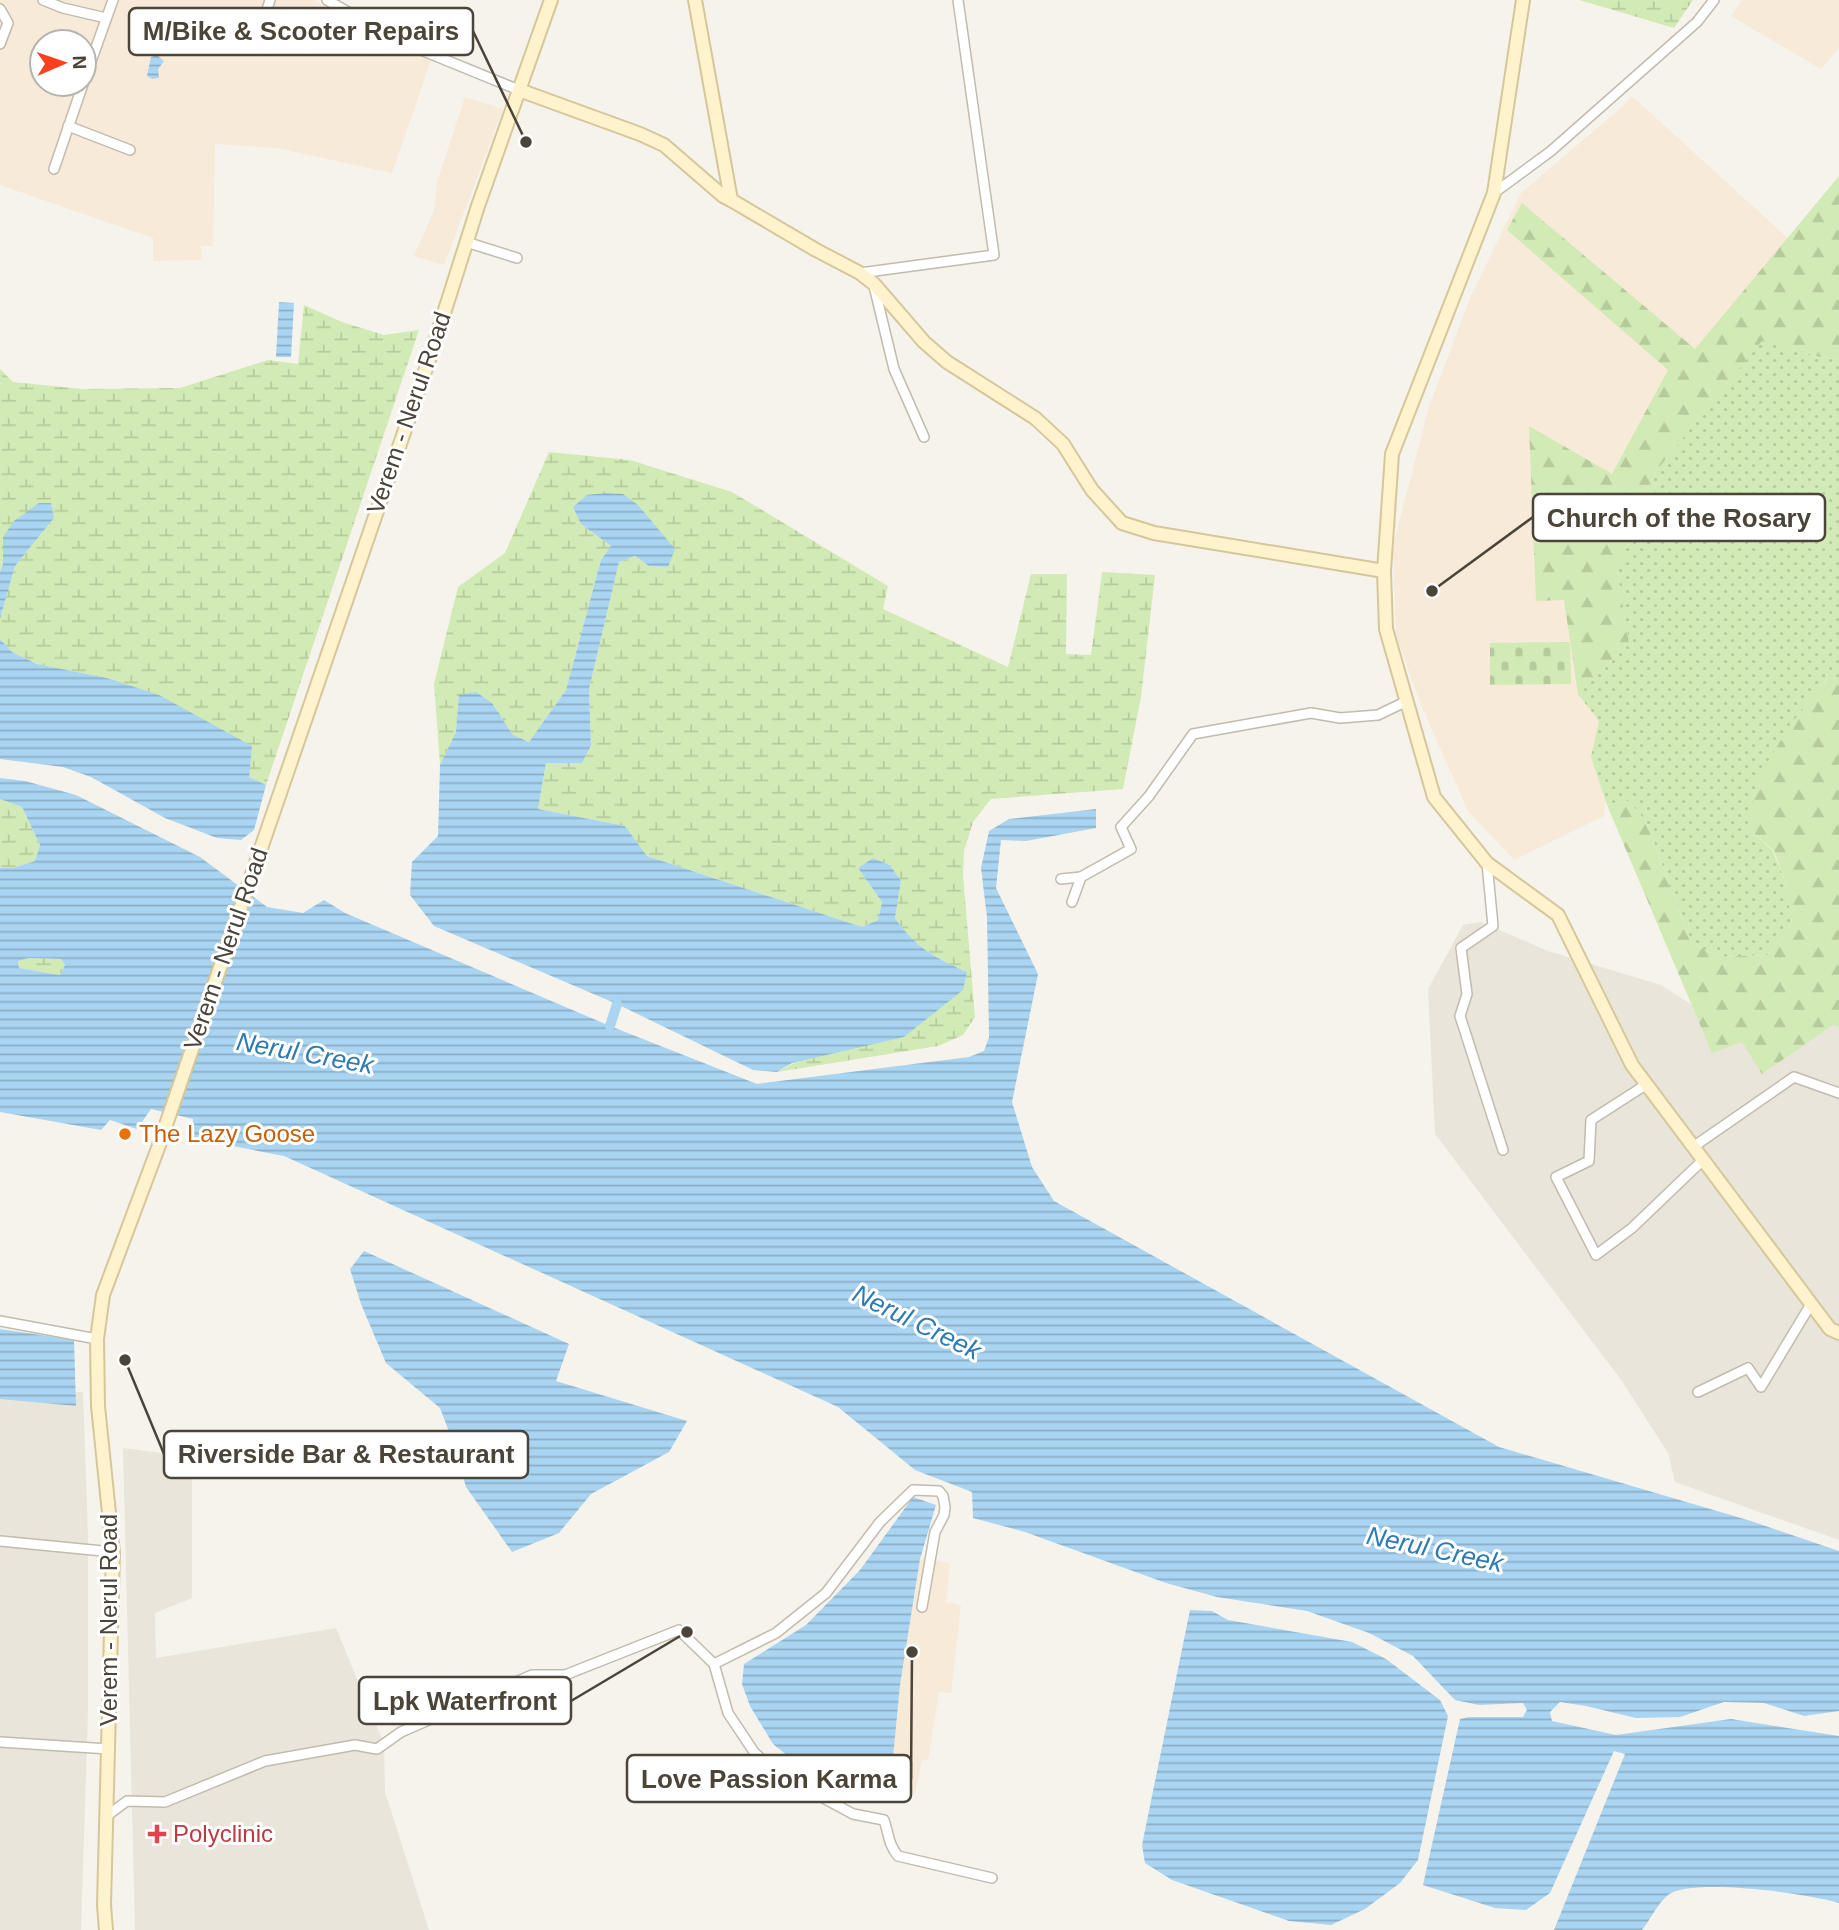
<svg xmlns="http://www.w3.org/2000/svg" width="1839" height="1930" viewBox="0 0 1839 1930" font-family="Helvetica,sans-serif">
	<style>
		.residential { fill: #eae5da }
		.commercial { fill: #f7ead8; fill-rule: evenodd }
		.grass { fill: url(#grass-dots) }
		.forest { fill: url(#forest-firs) }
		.wetland { fill: url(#wetland-marsh) }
		.cemetery { fill: url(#cemetery-stones) }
		.water { fill: url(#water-rules); fill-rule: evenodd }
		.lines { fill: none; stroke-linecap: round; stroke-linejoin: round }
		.canal { stroke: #a9d4f2; stroke-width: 10 }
		.street-casing { stroke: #c2bbae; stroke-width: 12 }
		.secondary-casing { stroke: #d6c79b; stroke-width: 16 }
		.street { stroke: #fff; stroke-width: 9 }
		.secondary { stroke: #fff3cd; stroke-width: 12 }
		.food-dot { fill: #e8710a; stroke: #fff; stroke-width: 2.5 }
		.health-dot { fill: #e0444e; stroke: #fff; stroke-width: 2.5 }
		.labels { text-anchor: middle; stroke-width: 6; stroke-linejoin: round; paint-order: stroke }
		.street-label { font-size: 24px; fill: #4b4439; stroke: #fff }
		.food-label { font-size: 24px; fill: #c56008; stroke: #fff; text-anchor: start }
		.health-label { font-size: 24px; fill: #be3a42; stroke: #fff; text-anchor: start }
		.water-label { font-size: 26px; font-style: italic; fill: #2e7ab2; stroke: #fff }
		.leader { fill: none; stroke: #4b4439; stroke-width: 2.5 }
		.callout-dot { fill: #4b4439; stroke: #fff; stroke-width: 2.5 }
		.callout { fill: #fff; stroke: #4b4439; stroke-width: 2.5 }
		.callout-label { font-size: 26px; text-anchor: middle; font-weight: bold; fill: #4b4439 }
	</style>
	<defs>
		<pattern id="grass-dots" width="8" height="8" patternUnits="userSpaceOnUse" patternTransform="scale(1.75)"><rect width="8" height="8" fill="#d2eab5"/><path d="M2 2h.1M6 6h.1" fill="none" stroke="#b6ca9c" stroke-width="1.8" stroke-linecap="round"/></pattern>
		<pattern id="forest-firs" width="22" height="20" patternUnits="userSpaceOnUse" patternTransform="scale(1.75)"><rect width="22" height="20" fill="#d2eab5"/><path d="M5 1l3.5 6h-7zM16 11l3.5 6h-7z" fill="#b6ca9c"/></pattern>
		<pattern id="wetland-marsh" width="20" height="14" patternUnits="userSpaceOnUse" patternTransform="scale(1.75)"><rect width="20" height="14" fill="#d2eab5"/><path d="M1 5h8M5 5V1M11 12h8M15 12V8" fill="none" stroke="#b6ca9c"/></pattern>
		<pattern id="cemetery-stones" width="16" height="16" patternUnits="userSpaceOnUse" patternTransform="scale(1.75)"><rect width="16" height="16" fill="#d2eab5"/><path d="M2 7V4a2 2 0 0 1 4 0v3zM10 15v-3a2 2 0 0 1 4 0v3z" fill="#b6ca9c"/></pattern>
		<pattern id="water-rules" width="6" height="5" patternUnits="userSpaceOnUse" patternTransform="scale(1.75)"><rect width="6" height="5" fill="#a9d4f2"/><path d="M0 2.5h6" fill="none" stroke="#8caec5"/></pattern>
	</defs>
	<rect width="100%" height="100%" fill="#f6f3ec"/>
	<g class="residential">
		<polygon points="1481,922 1548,951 1661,985 1725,1026 1839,1013 1839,1540 1675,1482 1668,1453 1622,1381 1435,1134 1428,989 1463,925"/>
		<polygon points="83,1392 88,1536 88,1711 81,1930 0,1930 0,1394"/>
		<polygon points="123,1448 192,1457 192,1598 155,1613 156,1658 336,1628 384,1744 385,1792 429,1930 135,1930"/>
	</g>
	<g class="commercial">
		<path d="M0 0H314L399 46 431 60 392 173 277 148 215 144 213 246H201L202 260 153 261V238L0 185ZM42 42H84V84H42Z"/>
		<polygon points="1742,0 1839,0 1839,48 1821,69 1731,16"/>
		<polygon points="1632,96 1791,241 1619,709 1604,816 1514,860 1468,811 1421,705 1396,635 1393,546 1429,407 1470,298 1521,193 1622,107"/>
		<polygon points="465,97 503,109 444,265 414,256 434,210 437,182"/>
		<polygon points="920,1559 950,1563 946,1602 961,1605 951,1693 939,1692 928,1760 922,1760 915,1794 889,1790 900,1685"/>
	</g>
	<polygon class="grass" points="1762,340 1820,357 1839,359 1839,678 1826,679 1747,827 1773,851 1786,883 1792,923 1768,955 1720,957 1691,943 1646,821 1628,801 1607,805 1591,757 1599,721 1578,694 1629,643 1617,571 1656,471"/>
	<g class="forest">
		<polygon points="1839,176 1839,359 1820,357 1762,341 1656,471 1617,571 1629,643 1578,694 1564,600 1536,601 1529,426 1612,474 1668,370 1507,230 1522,203 1695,349"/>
		<polygon points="1839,678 1839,1027 1833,1025 1762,1074 1742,1042 1712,1053 1607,805 1628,801 1646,821 1691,943 1720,957 1768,955 1792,923 1786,883 1774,851 1747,827 1757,779 1791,724 1827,679"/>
	</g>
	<g class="wetland">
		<polygon points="1579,0 1693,0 1674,28"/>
		<polygon points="304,305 342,322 384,335 419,330 266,785 249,777 107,678 37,664 12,652 0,639 0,619 15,566 54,518 4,537 3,564 0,572 0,369 13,382 82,389 180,388 268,360 298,364"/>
		<path d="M549 452 630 460 732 492 888 586 883 609 1008 667 1031 574H1067L1066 654 1091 655 1102 572 1155 575 1141 697 1123 789 991 799 973 822 964 851 963 875 975 1017 963 1035 938 1046 777 1072 967 972C935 958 915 947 895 918L901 881 890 865 873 858 858 868 882 902 878 920 862 927 647 856 625 826 538 809 546 763H582L591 747 589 689 619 562 635 556 649 566 668 567 581 524 611 546 601 560 566 690 529 742 513 735 492 703 456 732 440 765 434 684 458 587 505 553Z"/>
		<polygon points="0,799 22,807 40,845 35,861 12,868 0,868"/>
		<polygon points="29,958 61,959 65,965 60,975 19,968 18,961"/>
	</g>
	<polygon class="cemetery" points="1570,642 1571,684 1490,685 1490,643"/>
	<g class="water">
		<polygon points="157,55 164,61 158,69 159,78 152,79 147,76 151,57"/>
		<polygon points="279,302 294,303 291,357 276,357"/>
		<path d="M605 493 623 494 638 505 675 549 668 567 649 566 635 556 619 562 589 689 591 746 582 763H546L538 809 625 826 647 856 862 927 878 920 882 902 858 868 873 858 890 865 901 881 895 918C915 947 935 958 967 972L963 990 904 1037 792 1063 777 1072 753 1070 617 1004 434 926 410 895 412 862 438 836 440 765 456 732 459 695 476 692 492 703 513 735 529 742 566 690 601 560 611 546 581 524 573 507 587 495Z"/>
		<polygon points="39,503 51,503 54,518 15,566 0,619 0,572 3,564 3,537 14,521"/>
		<polygon points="0,639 12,652 37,664 107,678 159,695 252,746 249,777 266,785 254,830 241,840 217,838 165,818 91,777 63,767 0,759"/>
		<path d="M0 778 25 781 76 795 200 857 267 907 303 913 324 900 345 913 610 1026 757 1084 969 1057 984 1051 989 1037 987 917 981 868 989 831 1009 819 1096 809V828L1026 841 1001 840 996 888 1038 974 1012 1102 1032 1167 1054 1201 1499 1447 1751 1521 1839 1551V1711L1804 1716 1764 1703 1724 1702 1680 1717 1636 1718 1586 1706 1560 1702 1550 1712 1552 1721 1616 1735 1731 1719 1839 1736V1903C1811 1894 1691 1877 1668 1895 1658 1903 1650 1920 1642 1930H1554L1625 1754 1614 1751 1550 1893 1526 1910 1495 1908 1423 1885 1460 1719 1469 1717H1523L1527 1710 1523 1703 1479 1705 1455 1700 1413 1656 1369 1633 1307 1611 1217 1597 1166 1583 1025 1532 973 1518 972 1492 915 1470 838 1407 284 1156 192 1138 193 1119 151 1109 137 1129 110 1120 101 1130 0 1112V868H12L35 861 40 845 22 807 0 799ZM29 958 61 959 65 965 60 975 19 968 18 961Z"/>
		<polygon points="364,1251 569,1344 556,1381 687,1421 669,1452 591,1494 559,1533 512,1552 466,1487 451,1437 440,1408 386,1363 361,1304 350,1269"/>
		<polygon points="0,1329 74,1340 76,1406 0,1399"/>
		<polygon points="913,1497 936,1505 920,1559 900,1685 889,1799 810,1774 773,1744 750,1706 742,1684 744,1664 806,1625 860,1570"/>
		<polygon points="1190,1610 1212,1611 1228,1620 1352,1642 1386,1659 1440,1700 1448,1716 1418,1860 1400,1883 1365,1909 1331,1925 1289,1921 1172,1880 1145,1863 1142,1845"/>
	</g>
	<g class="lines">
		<polyline class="canal" points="610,1026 617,1004"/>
		<g class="street-casing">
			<g id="street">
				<polyline points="43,0 63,8 106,18"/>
				<polyline points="327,0 399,41 519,90"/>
				<polyline points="0,9 8,23 0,44"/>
				<polyline points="257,42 270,0"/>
				<polyline points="84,81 113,0"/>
				<polyline points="68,126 130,150"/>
				<polyline points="54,169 83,84"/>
				<polyline points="1494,193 1551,151 1697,22 1714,0"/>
				<polyline points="466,242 517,258"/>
				<polyline points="860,273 994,255 958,0"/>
				<polyline points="874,286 894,369 924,437"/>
				<polyline points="1487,863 1493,926 1461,948 1467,994 1460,1016 1503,1150"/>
				<polyline points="1061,879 1081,877"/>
				<polyline points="1072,902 1081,877 1131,849 1121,827 1149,796 1193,734 1311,713 1340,718 1378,715 1407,701"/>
				<polyline points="1647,1084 1591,1120 1589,1161 1556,1177 1596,1255 1632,1228 1703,1160"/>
				<polyline points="1693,1147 1794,1077 1839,1093"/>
				<polyline points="0,1321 97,1339"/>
				<polyline points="1698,1392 1748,1368 1761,1387 1811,1304"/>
				<polyline points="0,1541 113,1552"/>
				<path d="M714 1664 728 1713 754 1752 775 1772 853 1814 884 1820C889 1834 888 1844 898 1856L992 1878"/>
				<polyline points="0,1742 109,1749"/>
				<polyline points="108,1815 127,1801 165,1802 265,1761 355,1745 377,1749 401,1732 532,1675 565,1675 679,1630 714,1664 776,1633 826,1593 880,1522 913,1490 939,1491 943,1496 945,1507 944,1515 935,1532 922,1607"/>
			</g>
		</g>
		<g class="secondary-casing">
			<g id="secondary">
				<polyline points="695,0 731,200 816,250 860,273 874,284 924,342 947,362 1035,418 1063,444 1092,490 1122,523 1154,533 1384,571"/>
				<polyline points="1523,0 1494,193 1392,454 1384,571 1386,629 1434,797 1487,863 1558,915 1632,1065 1830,1329 1839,1333"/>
				<polyline points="519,90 640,134 664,145 723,196 731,200"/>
				<polyline points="106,1930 104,1905 113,1552 98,1406 97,1339 103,1295 158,1148 432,351 478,206 551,0"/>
			</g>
		</g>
		<use href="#street" class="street"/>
		<use href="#secondary" class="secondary"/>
	</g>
	<circle class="food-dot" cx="125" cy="1134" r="7"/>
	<path class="health-dot" d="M153.5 1823.5h7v7h7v7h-7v7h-7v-7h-7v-7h7z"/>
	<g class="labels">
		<g class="street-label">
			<text transform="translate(409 413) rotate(-71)" y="8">Verem - Nerul Road</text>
			<text transform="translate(226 949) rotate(-71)" y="8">Verem - Nerul Road</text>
			<text transform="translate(109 1620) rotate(-90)" y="8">Verem - Nerul Road</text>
		</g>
		<g class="food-label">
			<text x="139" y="1142">The Lazy Goose</text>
		</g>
		<g class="health-label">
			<text x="173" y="1842">Polyclinic</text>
		</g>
		<g class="water-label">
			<text transform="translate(305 1053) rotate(10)" y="9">Nerul Creek</text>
			<text transform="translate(917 1322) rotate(26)" y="9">Nerul Creek</text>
			<text transform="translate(1435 1549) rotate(12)" y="9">Nerul Creek</text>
		</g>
	</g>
	<path class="leader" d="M526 142L473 31M1432 591L1533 517M125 1360L164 1454M687 1632L571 1701M912 1652L911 1779"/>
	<g class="callout-dot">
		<circle cx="526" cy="142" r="7"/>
		<circle cx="1432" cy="591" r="7"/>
		<circle cx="125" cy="1360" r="7"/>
		<circle cx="687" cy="1632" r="7"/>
		<circle cx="912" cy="1652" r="7"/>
	</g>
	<g class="callout">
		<rect x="129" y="8" width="344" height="47" rx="7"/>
		<rect x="1533" y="494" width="292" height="47" rx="7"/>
		<rect x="164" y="1431" width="364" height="47" rx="7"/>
		<rect x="359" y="1677" width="212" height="47" rx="7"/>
		<rect x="627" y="1755" width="284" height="47" rx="7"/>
	</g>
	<g class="callout-label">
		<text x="301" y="40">M/Bike &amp; Scooter Repairs</text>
		<text x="1679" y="527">Church of the Rosary</text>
		<text x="346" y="1463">Riverside Bar &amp; Restaurant</text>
		<text x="465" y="1710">Lpk Waterfront</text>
		<text x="769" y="1788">Love Passion Karma</text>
	</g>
	<g transform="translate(63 63) rotate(88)"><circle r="33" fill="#ffffff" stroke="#b7b4b0" stroke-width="2"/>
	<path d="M0-5L12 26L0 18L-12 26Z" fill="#fc3f1d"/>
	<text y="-10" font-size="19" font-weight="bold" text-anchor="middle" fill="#4b4439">N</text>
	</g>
</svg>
